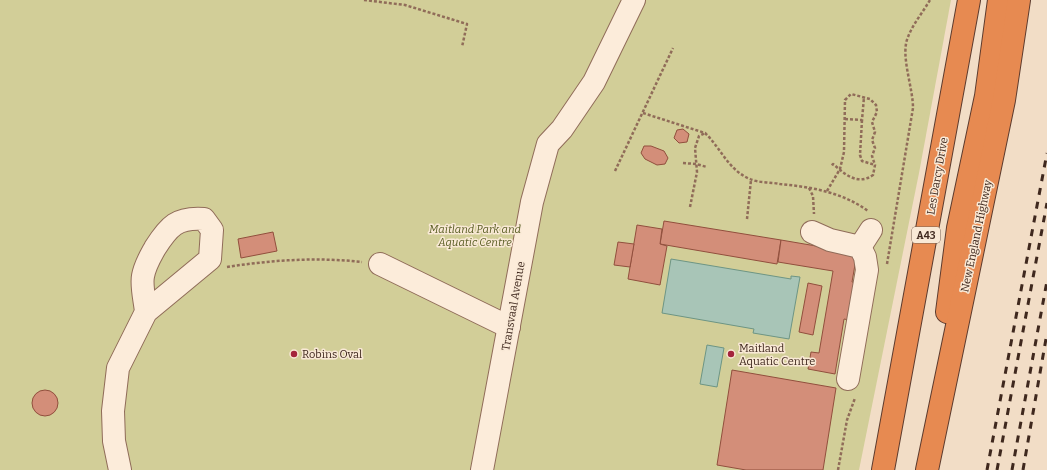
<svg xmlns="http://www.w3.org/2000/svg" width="1047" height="470" viewBox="0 0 1047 470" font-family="Bitter,serif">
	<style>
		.green { fill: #d2ce98 }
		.water { fill: #a8c5b7; stroke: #6d9584 }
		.building { fill: #d38e79; stroke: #914f3d }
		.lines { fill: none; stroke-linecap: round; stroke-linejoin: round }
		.minor-casing { stroke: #906c59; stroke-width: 24 }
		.highway-casing { stroke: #5d3b2e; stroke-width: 24 }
		.path { stroke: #906c59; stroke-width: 2.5; stroke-dasharray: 3 2; stroke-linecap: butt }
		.minor { stroke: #fcecda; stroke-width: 22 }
		.highway { stroke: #e78a51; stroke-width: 22 }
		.rail { stroke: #3f281e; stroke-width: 3; stroke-dasharray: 7 7; stroke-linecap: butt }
		.poi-dot { fill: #a4243c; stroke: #f9e9d6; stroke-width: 1.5 }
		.labels { text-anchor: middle; stroke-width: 3; stroke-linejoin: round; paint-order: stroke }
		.shield { fill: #f9e9d6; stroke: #776255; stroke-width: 1 }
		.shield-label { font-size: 10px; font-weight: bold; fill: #3f281e }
		.street-label { font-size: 11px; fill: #3f281e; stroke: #f9e9d6 }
		.park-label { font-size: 11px; font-style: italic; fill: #595d23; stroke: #f9e9d6 }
		.poi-label { font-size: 11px; fill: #3f281e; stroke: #f9e9d6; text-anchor: start }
	</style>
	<rect width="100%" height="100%" fill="#f2ddc6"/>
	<polygon class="green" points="0,0 951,0 919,173 859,470 0,470"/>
	<g class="water">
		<polygon points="671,259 791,279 791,276 800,277 789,339 753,333 754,329 662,313"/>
		<polygon points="707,345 724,348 717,387 700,384"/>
	</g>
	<g class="building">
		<polygon points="683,129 689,134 687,142 679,143 674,138 677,130"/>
		<polygon points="644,146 651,146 664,151 668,158 665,164 657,165 645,159 641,153"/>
		<polygon points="664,221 781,240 777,264 660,244"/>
		<polygon points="637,225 662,229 660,244 667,246 660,285 628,279"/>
		<polygon points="273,232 277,251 241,258 238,239"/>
		<polygon points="781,240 857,253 852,282 860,283 854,321 844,319 835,374 808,369 811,352 819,353 833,271 778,262"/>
		<polygon points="618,242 634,244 630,267 614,265"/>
		<polygon points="808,283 822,286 813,335 799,332"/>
		<polygon points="732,370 836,388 823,470 746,470 717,465"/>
		<circle cx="45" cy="403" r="13"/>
	</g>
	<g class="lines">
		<g class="minor-casing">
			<g id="minor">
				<polyline points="812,232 830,240 860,247 865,257 867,270 848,379"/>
				<polyline points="860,247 871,230"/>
				<polyline points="380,264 509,327"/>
				<path d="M120 470 114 441 113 411 118 368 146 312 210 259 212 230 204 219C177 217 169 226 155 248 150 257 145 265 143 276 141 286 145 301 146 312"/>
				<polyline points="482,470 532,202 548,144 562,129 594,82 634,0"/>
			</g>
		</g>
		<g class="highway-casing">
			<g id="highway">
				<polyline points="947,312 958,228 986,96 999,0"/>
				<polyline points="883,470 969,0"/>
				<polyline points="927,470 1004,100 1019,0"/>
			</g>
		</g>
		<g class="path">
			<polyline points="364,0 405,5 467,24 462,47"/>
			<path d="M643 113 705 133C721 148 728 170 750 179 758 183 771 182 780 184 811 187 842 192 868 211"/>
			<polyline points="845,119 862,120 864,97"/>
			<polyline points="862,120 860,155 862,161 875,165"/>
			<polyline points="683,163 696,164 707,167"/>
			<polyline points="615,171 673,48"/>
			<polyline points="809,188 813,196 814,214"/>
			<path d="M827 191 840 169 844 152 845 100 851 94 870 99 876 105 877 112 872 122 875 132 872 140 875 148 872 156 875 165 873 175C857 186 845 174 833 164L831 167"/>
			<polyline points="690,207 697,172 695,148 699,136 705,133"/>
			<polyline points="747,219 751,180"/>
			<path d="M887 264 913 108C913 87 900 55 908 37 913 24 923 12 930 0"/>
			<path d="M227 267C271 260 318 257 362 262"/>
			<polyline points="838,470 847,420 855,398"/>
		</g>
		<use href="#minor" class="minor"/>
		<use href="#highway" class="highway"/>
		<g class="rail">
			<polyline points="987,470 1047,153"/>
			<polyline points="997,470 1047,203"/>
			<polyline points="1012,470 1047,281"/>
			<polyline points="1023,470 1047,333"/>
		</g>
	</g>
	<g class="poi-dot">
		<circle cx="294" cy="354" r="4"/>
		<circle cx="731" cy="354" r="4"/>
	</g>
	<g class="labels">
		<rect class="shield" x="912" y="227" width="28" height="16" rx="3"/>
		<g class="shield-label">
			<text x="926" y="239">A43</text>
		</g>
		<g class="street-label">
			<text transform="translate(937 176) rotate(-80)" y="4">Les Darcy Drive</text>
			<text transform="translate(976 236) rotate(-78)" y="4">New England Highway</text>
			<text transform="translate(513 306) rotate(-80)" y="4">Transvaal Avenue</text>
		</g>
		<g class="park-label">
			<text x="475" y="233">Maitland Park and<tspan x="475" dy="13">Aquatic Centre</tspan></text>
		</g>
		<g class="poi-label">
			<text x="739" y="352">Maitland<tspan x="739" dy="13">Aquatic Centre</tspan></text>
			<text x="302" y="358">Robins Oval</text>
		</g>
	</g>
</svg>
